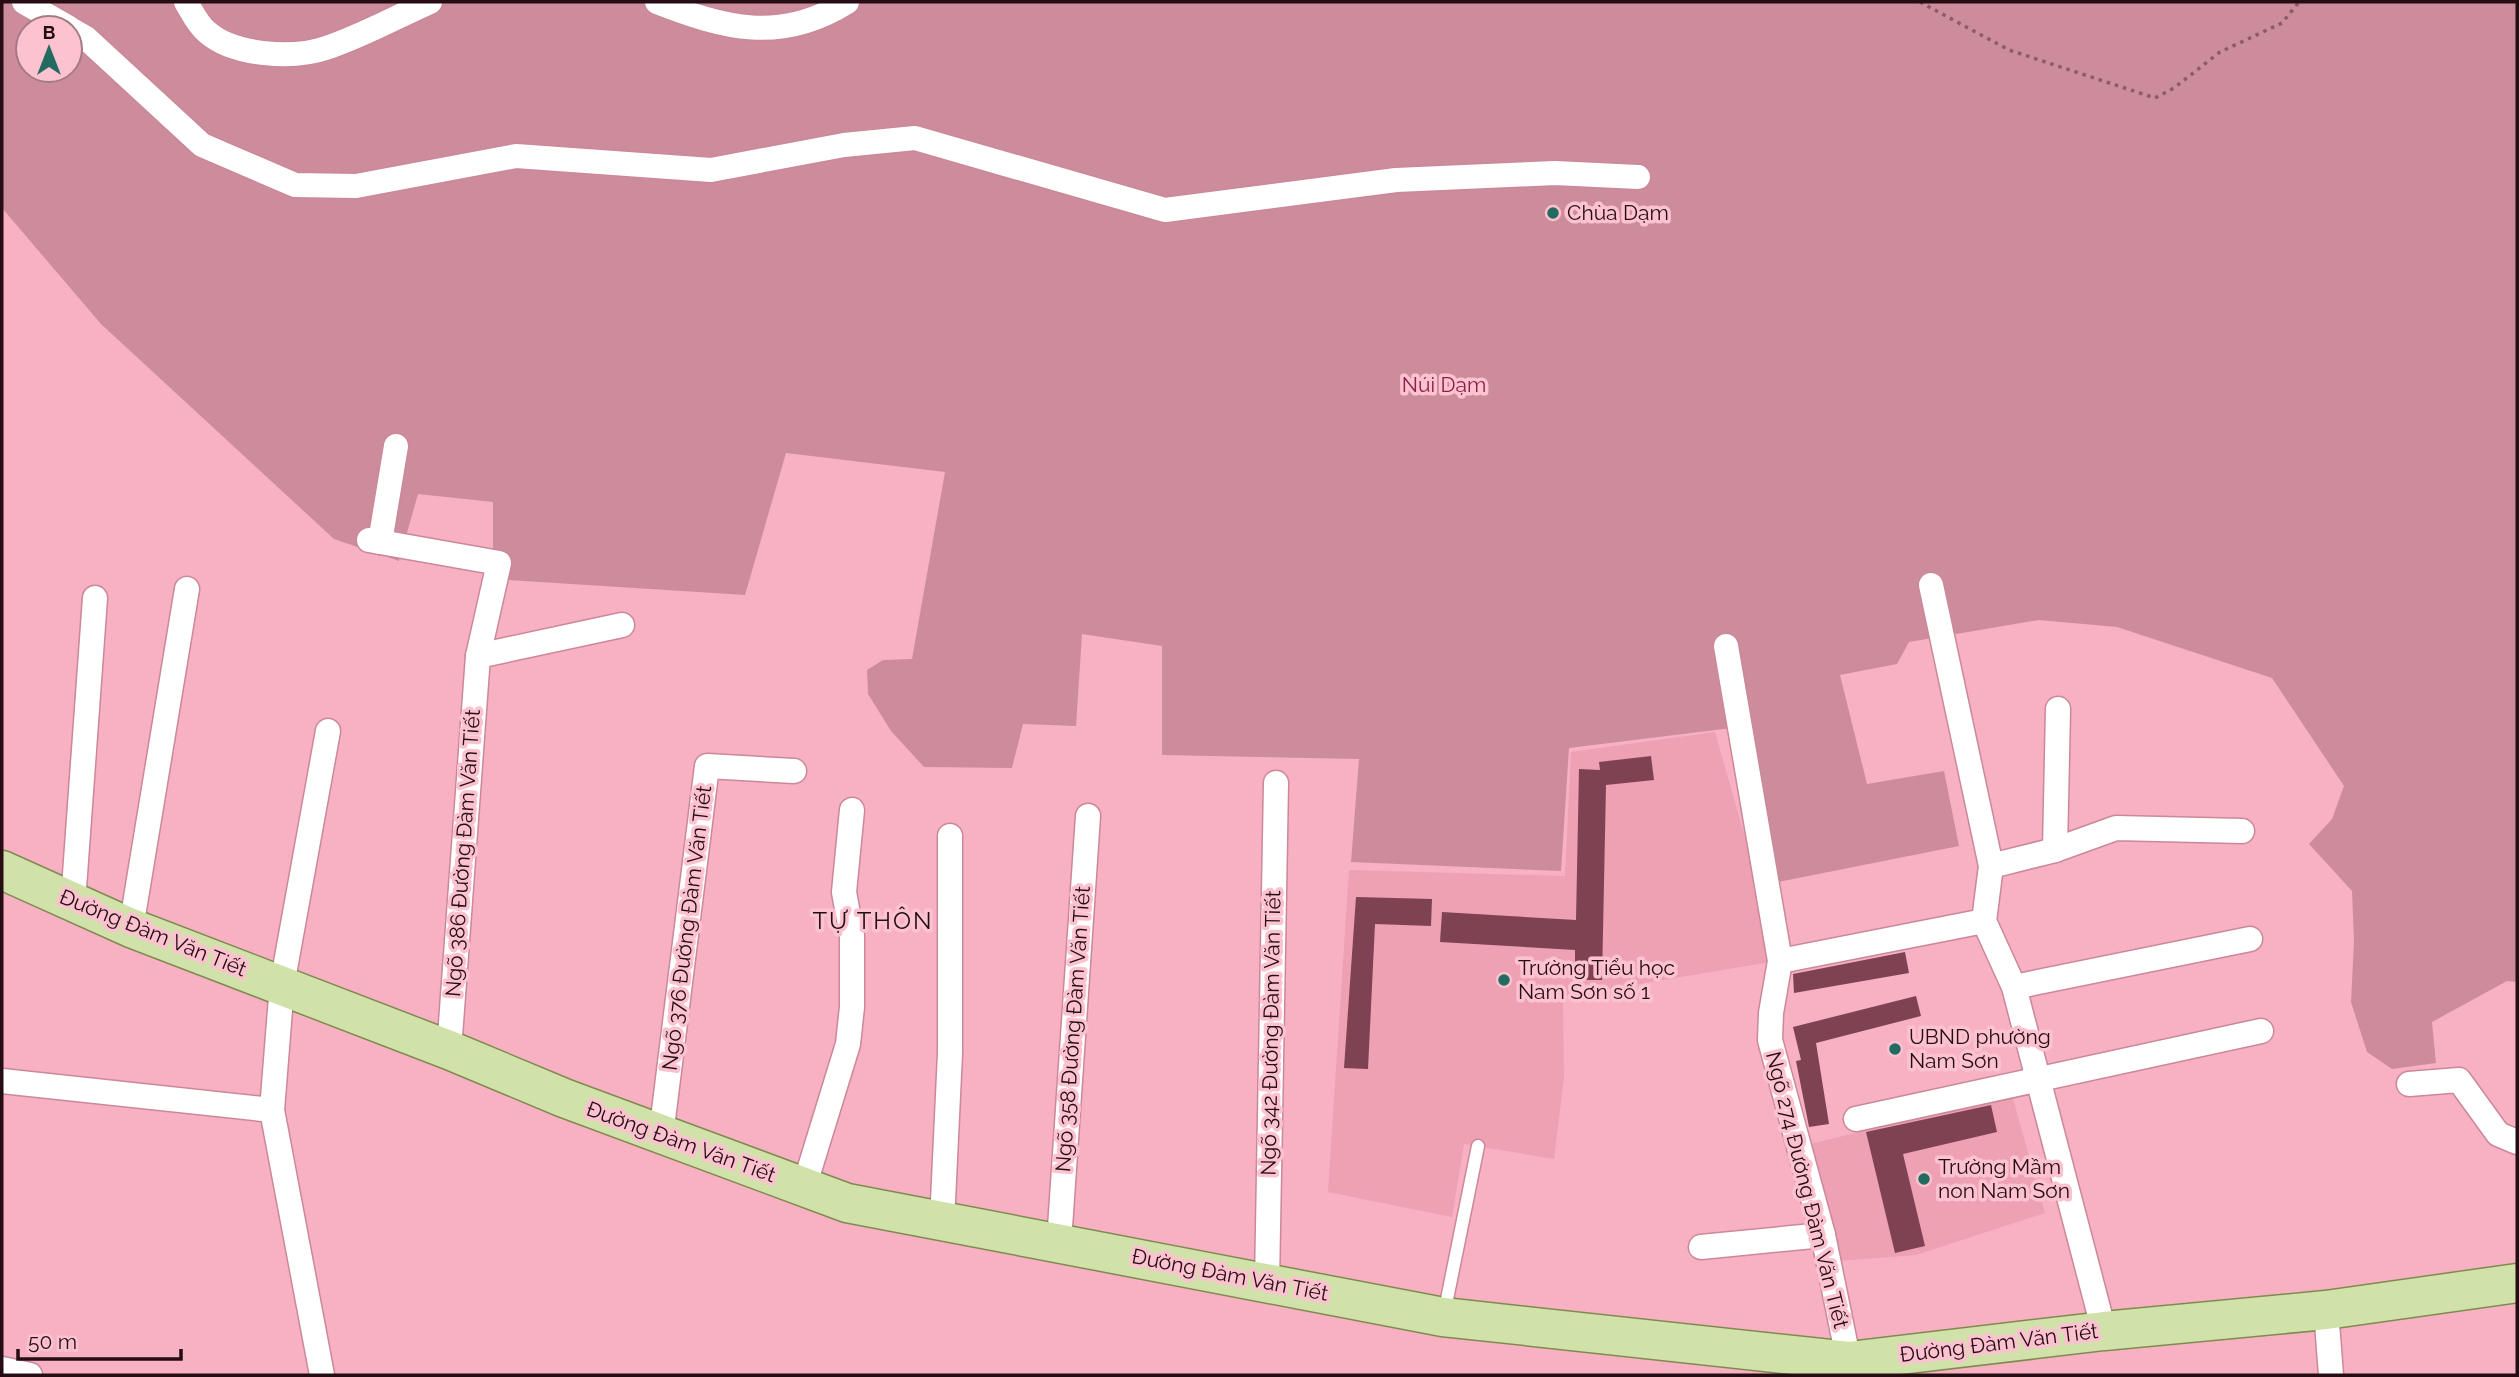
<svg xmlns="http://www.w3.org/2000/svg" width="2519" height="1377" viewBox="0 0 2519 1377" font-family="Raleway,sans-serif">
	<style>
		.built { fill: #eda1b3 }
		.green { fill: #cd8c9c; fill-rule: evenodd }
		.building { fill: #7e4252 }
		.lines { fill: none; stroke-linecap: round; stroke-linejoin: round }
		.service-casing { stroke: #cb8899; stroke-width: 15 }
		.minor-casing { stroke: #cb8899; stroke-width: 27 }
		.primary-casing { stroke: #808a4f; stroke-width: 41 }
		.path { stroke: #8a5c67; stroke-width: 3.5; stroke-dasharray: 3.5 5; stroke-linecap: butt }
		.service { stroke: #fff; stroke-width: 12 }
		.minor { stroke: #fff; stroke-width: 24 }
		.primary { stroke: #d0e2a9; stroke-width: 38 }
		.poi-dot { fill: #236b61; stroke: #fcc2d0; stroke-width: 2.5 }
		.labels { text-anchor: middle; stroke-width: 7; stroke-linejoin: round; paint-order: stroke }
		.poi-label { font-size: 21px; fill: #260d14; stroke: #fcc2d0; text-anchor: start }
		.park-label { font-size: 21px; fill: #8a2048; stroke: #fcc2d0 }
		.street-label { font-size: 21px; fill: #260d14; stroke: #fcc2d0 }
		.quarter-label { font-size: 24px; letter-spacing: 2px; fill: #260d14; stroke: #fcc2d0 }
	</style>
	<rect width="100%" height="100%" fill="#f7b1c2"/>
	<g class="built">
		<polygon points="1715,732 1745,837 1770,962 1563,997 1564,1077 1554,1159 1464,1144 1452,1217 1328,1192 1349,870 1565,876 1571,752"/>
		<polygon points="2012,1095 2045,1213 1916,1255 1824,1262 1806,1145"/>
	</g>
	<path class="green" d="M2 2H2517V982L2507 981 2432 1022 2436 1063 2392 1069 2367 1052 2351 1002 2354 942 2352 891 2309 844 2332 819 2344 786 2272 678 2117 627 2039 620 1909 642 1897 664 1840 675 1867 784 1944 771 1959 846 1778 882 1748 726 1569 748 1561 871 1351 862 1359 759 1162 755V646L1082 634 1076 726 1023 724 1012 768 924 767 891 731 868 694 867 670 883 660 912 659 945 472 786 453 745 595 493 579V502L418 494 399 561 334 539 101 324 2 208ZM28 28H70V70H28Z"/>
	<g class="building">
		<polygon points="1651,756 1654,780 1606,785 1602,980 1575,980 1575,950 1440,942 1442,912 1576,920 1579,769 1600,770 1599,762"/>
		<polygon points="1356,897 1432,899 1431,926 1375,924 1368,1069 1344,1068"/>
		<polygon points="1905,952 1909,973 1794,993 1793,974"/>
		<polygon points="1916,996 1921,1016 1816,1043 1829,1124 1809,1127 1796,1061 1801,1060 1793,1027"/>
		<polygon points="1991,1105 1997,1132 1903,1154 1925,1246 1895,1253 1866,1132"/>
	</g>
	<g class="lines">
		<g class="service-casing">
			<polyline id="service" points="1444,1314 1478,1146"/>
		</g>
		<g class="minor-casing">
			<g id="minor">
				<polyline points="24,2 69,28"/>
				<path d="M186 2C192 12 198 25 207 32 234 56 294 59 326 48 362 36 396 17 430 2"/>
				<path d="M657 2C724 28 780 44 847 2"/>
				<polyline points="70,29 86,38 202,145 295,185 356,186 516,156 711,170 844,145 915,138 1165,210 1396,180 1555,173 1638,177"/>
				<polyline points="369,540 499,563 478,656 449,1050"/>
				<polyline points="380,542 396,446"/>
				<polyline points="1931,585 1991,866 1984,921 2014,987 2104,1331"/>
				<polyline points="1726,646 1780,961 1771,1013 1770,1040 1823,1235 1851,1372"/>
				<polyline points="478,656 622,625"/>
				<polyline points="2055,850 2058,709"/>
				<polyline points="1991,866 2055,850 2116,828 2242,831"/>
				<polyline points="73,902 95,598"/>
				<polyline points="131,928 187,589"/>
				<polyline points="1780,961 1984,921"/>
				<polyline points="2014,987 2250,939"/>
				<polyline points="2,1081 272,1110"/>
				<polyline points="2409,1084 2459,1080 2498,1134 2517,1142"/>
				<polyline points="1856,1119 2261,1031"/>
				<polyline points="661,1135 707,766 794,771"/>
				<polyline points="804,1187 848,1044 852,1007 852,936 844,892 852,810"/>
				<polyline points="942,1222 950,1053 950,836"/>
				<polyline points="1059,1242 1088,816"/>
				<polyline points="1701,1247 1823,1235"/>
				<polyline points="1267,1283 1276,783"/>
				<polyline points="2326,1310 2331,1375"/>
				<polyline points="2,1369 30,1375"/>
				<polyline points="322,1375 272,1110 282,985 328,731"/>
			</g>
		</g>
		<g class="primary-casing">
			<polyline id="primary" points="2,870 131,928 449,1050 564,1098 847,1203 1443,1317 1849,1361 2104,1331 2326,1310 2517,1283"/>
		</g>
		<polyline class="path" points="1920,2 2009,50 2155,98 2174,88 2220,52 2282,23 2299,2"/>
		<use href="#service" class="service"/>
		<use href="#minor" class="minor"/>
		<use href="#primary" class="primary"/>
	</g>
	<g class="poi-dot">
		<circle cx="1553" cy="213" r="7"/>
		<circle cx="1504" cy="980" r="7"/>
		<circle cx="1895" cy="1049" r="7"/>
		<circle cx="1924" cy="1179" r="7"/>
	</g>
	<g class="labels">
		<g class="poi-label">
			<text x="1567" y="220">Chùa Dạm</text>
			<text x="1518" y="975">Trường Tiểu học<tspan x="1518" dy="24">Nam Sơn số 1</tspan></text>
			<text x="1909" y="1044">UBND phường<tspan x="1909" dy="24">Nam Sơn</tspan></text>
			<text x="1938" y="1174">Trường Mầm<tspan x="1938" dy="24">non Nam Sơn</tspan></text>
		</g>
		<g class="park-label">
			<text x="1444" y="392">Núi Dạm</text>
		</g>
		<g class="street-label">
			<text transform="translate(463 853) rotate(-86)" y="7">Ngõ 386 Đường Đàm Văn Tiết</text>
			<text transform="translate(687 928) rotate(-83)" y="7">Ngõ 376 Đường Đàm Văn Tiết</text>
			<text transform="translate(153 933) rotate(22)" y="7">Đường Đàm Văn Tiết</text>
			<text transform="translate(1073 1029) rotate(-86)" y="7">Ngõ 358 Đường Đàm Văn Tiết</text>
			<text transform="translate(1271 1033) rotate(-89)" y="7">Ngõ 342 Đường Đàm Văn Tiết</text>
			<text transform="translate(681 1142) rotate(20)" y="7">Đường Đàm Văn Tiết</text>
			<text transform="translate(1807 1190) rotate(76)" y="7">Ngõ 274 Đường Đàm Văn Tiết</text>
			<text transform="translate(1230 1275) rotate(11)" y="7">Đường Đàm Văn Tiết</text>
			<text transform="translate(1999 1343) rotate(-7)" y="7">Đường Đàm Văn Tiết</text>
		</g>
		<g class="quarter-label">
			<text x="873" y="929">TỰ THÔN</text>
		</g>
	</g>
	<rect width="2519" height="1377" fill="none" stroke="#260d14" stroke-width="7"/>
	<g transform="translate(49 49)"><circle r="33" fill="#fcc2d0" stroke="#a67a85" stroke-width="2"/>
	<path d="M0-5L12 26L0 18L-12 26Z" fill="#236b61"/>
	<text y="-10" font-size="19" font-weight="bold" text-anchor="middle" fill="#260d14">B</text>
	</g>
	<path d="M18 1349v10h163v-10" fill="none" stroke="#260d14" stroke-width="3.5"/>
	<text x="28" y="1349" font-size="21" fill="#260d14" stroke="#fcc2d0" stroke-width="5" paint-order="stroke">50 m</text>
</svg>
